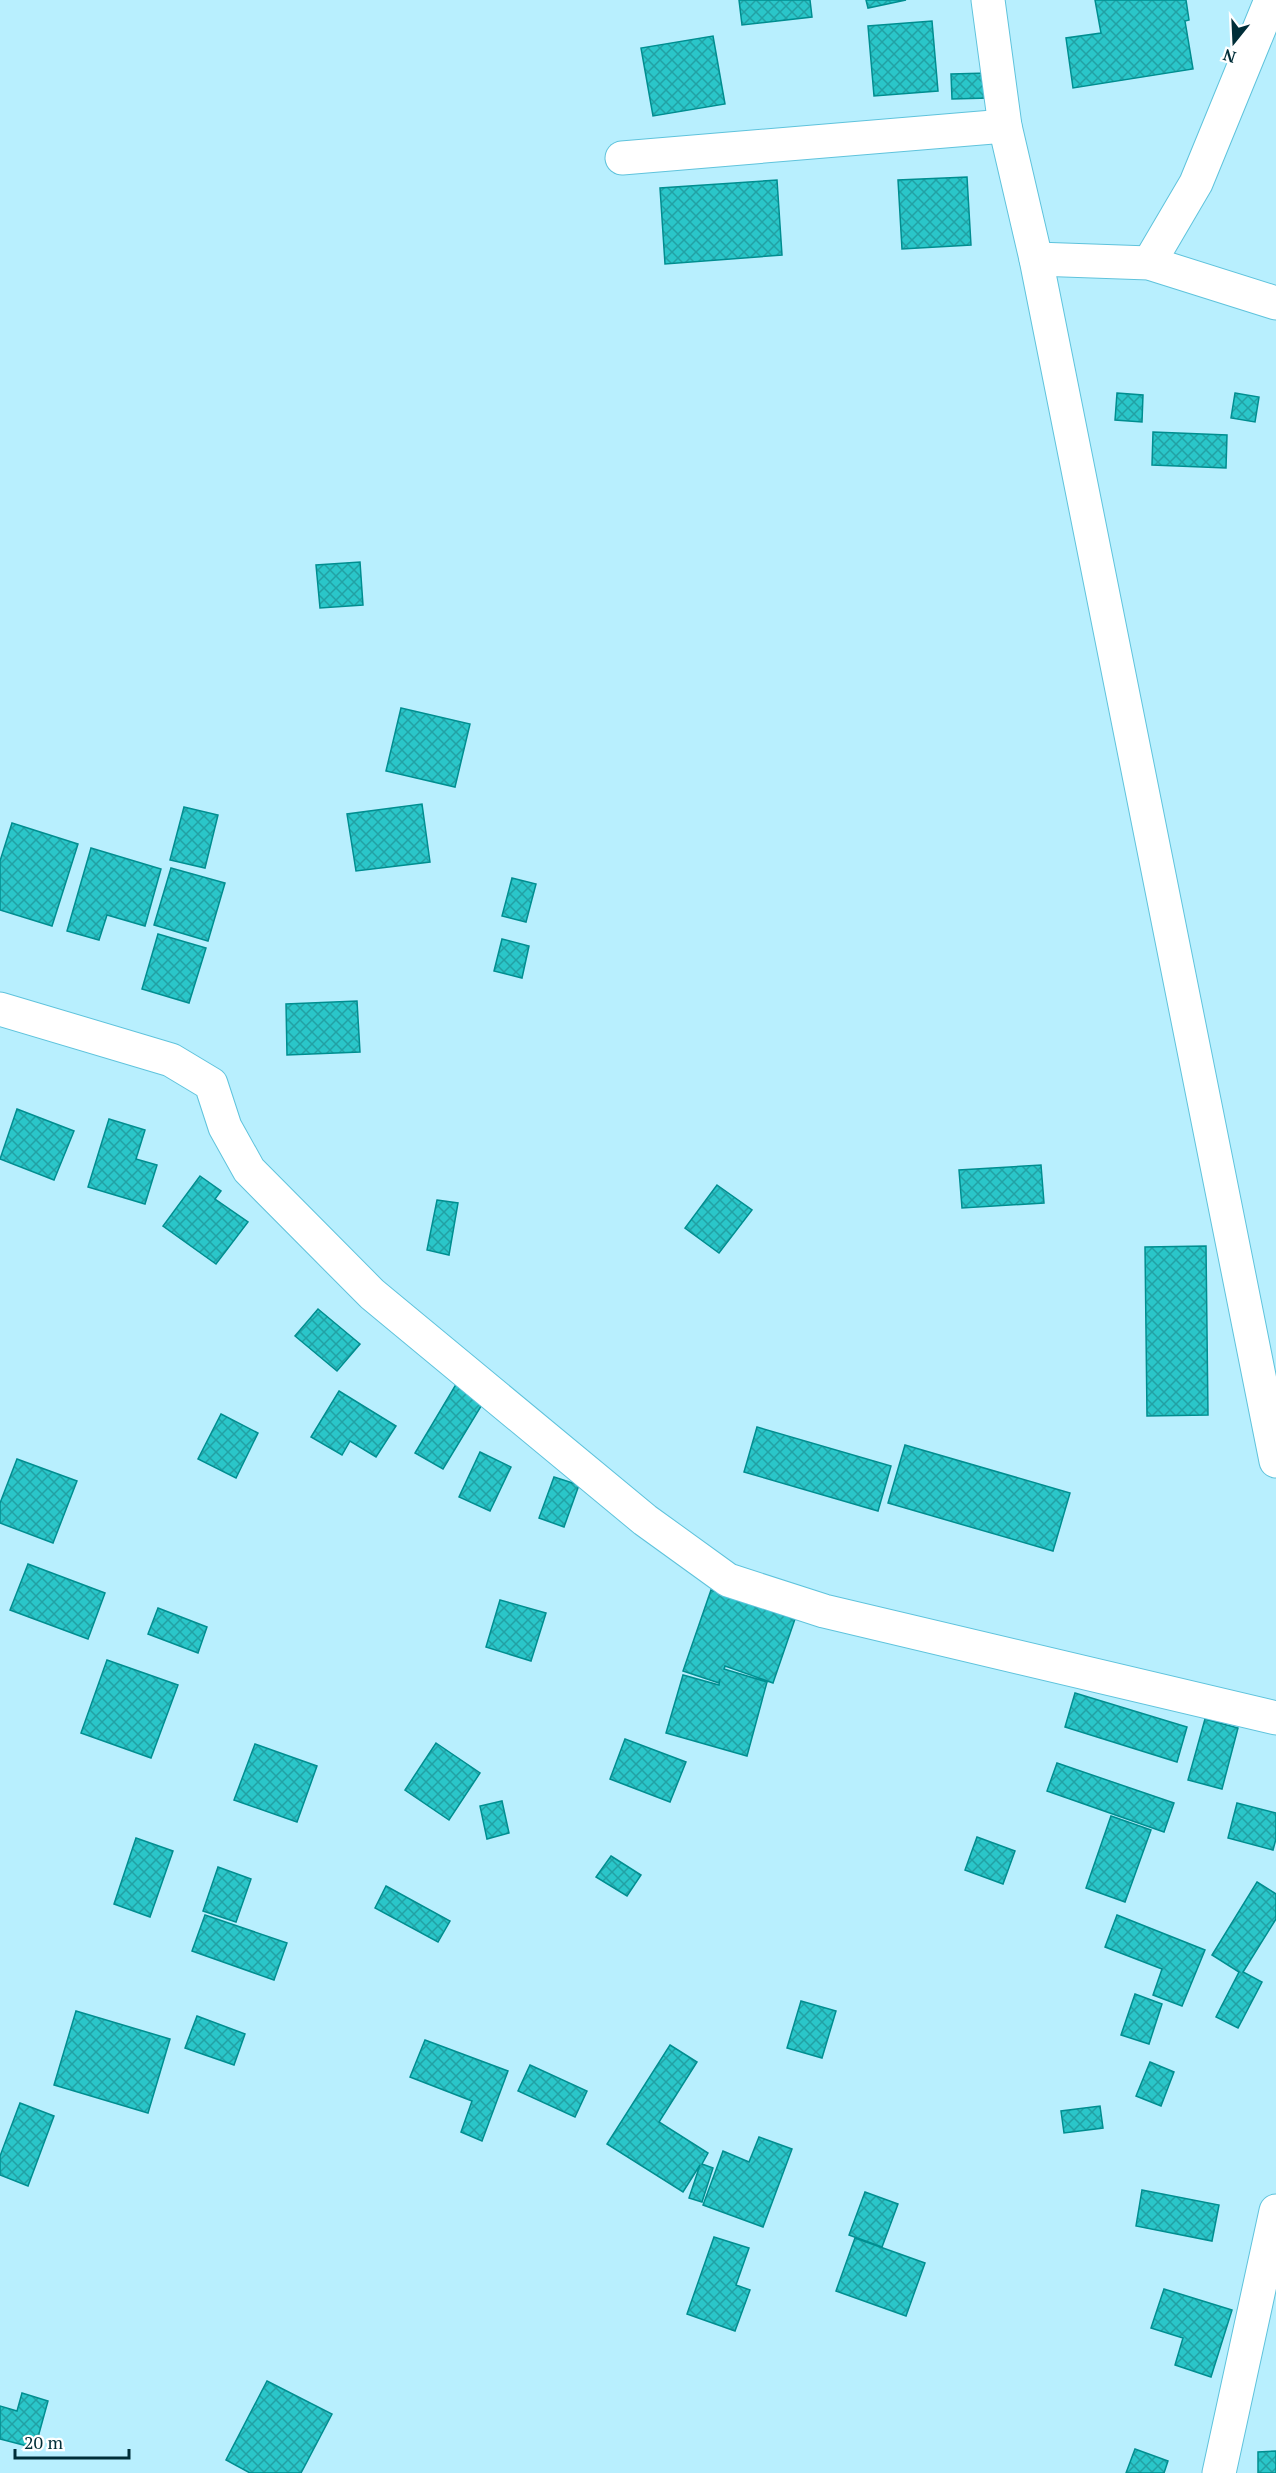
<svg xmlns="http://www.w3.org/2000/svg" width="1276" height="2473" viewBox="0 0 1276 2473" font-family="'PT Serif',serif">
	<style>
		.building { fill: url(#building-cross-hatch); stroke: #008e90; stroke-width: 1.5 }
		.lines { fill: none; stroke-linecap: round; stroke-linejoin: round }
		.minor-casing { stroke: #5fc3dc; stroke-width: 35 }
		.minor { stroke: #fff; stroke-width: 33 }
	</style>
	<defs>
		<pattern id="building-cross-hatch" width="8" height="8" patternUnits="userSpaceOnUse" patternTransform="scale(1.5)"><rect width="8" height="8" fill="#2ac6c9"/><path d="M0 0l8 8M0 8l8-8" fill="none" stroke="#22a1a4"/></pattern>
	</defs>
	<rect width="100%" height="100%" fill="#b8effe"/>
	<g class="building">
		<polygon points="739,0 810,0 812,17 742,25"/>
		<polygon points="866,0 906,0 868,8"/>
		<polygon points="1095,0 1186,0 1189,20 1185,21 1193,69 1073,88 1066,38 1101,33"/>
		<polygon points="932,21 938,91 874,96 868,26"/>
		<polygon points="713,36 725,104 653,116 641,48"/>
		<polygon points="988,73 989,98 952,99 951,74"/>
		<polygon points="967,177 971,245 902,249 898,180"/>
		<polygon points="777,180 782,255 665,264 660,188"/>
		<polygon points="1117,393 1143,395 1142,422 1115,420"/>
		<polygon points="1235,393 1259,397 1255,422 1231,418"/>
		<polygon points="1153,432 1227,435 1226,468 1152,465"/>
		<polygon points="360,562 363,605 320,608 316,565"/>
		<polygon points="401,708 470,724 455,787 386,771"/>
		<polygon points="422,804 430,862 356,871 347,814"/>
		<polygon points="184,807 218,815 205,868 170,860"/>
		<polygon points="12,823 78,844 52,926 0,910 0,861"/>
		<polygon points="91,848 161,869 145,926 107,915 99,940 67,931"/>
		<polygon points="171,868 225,883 208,941 154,925"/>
		<polygon points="512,878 536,884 526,922 502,916"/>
		<polygon points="158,934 206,948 189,1003 142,989"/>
		<polygon points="502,939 529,946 522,978 494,971"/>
		<polygon points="357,1001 360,1052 287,1055 286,1004"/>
		<polygon points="17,1109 74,1131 54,1180 0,1159"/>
		<polygon points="109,1119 145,1130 136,1159 157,1165 145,1204 88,1187"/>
		<polygon points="1041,1165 1044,1203 962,1208 959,1170"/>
		<polygon points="200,1176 221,1191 215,1199 248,1222 216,1264 163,1226"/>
		<polygon points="717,1185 752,1210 719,1253 685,1228"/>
		<polygon points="437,1200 458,1203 449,1255 427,1250"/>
		<polygon points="1206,1246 1208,1415 1147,1416 1145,1247"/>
		<polygon points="318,1309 360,1344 337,1371 295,1336"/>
		<polygon points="458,1381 486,1398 443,1469 415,1453"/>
		<polygon points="339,1391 396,1426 376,1457 350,1441 342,1455 311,1437"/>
		<polygon points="221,1414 258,1433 236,1478 198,1459"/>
		<polygon points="757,1427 891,1466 878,1511 744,1472"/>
		<polygon points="905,1445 1070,1493 1053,1551 888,1503"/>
		<polygon points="480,1452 511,1467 490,1511 459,1497"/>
		<polygon points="17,1459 77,1481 53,1543 0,1523 0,1503"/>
		<polygon points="554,1477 579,1485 564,1527 539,1518"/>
		<polygon points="28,1564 105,1593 88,1639 10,1610"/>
		<polygon points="711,1590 795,1619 773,1683 725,1666 724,1669 767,1682 747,1756 666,1733 683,1675 719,1685 720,1679 719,1683 683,1671"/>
		<polygon points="500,1600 546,1613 531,1661 486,1647"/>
		<polygon points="158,1608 207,1627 198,1653 148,1634"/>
		<polygon points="107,1660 178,1685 151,1758 81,1733"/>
		<polygon points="1075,1693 1187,1727 1177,1762 1065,1727"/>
		<polygon points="1205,1719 1238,1728 1222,1789 1188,1780"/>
		<polygon points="625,1739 686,1762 670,1802 610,1779"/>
		<polygon points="436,1743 480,1773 449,1820 405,1790"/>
		<polygon points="255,1744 317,1766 297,1822 234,1800"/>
		<polygon points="1057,1763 1174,1803 1164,1832 1047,1791"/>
		<polygon points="502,1801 509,1833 487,1839 480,1806"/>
		<polygon points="1237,1803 1276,1813 1276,1839 1273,1850 1228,1838"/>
		<polygon points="1111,1816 1151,1830 1125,1902 1086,1888"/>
		<polygon points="977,1837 1015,1851 1003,1884 965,1870"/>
		<polygon points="136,1838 173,1851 150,1917 114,1904"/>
		<polygon points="611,1856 641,1875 627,1896 596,1877"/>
		<polygon points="218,1867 251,1879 236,1922 203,1911"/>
		<polygon points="1257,1882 1276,1894 1276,1919 1243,1972 1262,1982 1238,2028 1216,2017 1239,1972 1212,1955"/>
		<polygon points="386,1886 450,1921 438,1942 375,1908"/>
		<polygon points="205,1915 287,1943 274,1980 192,1951"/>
		<polygon points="1117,1915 1205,1950 1182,2006 1153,1995 1162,1969 1105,1947"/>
		<polygon points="1135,1994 1162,2004 1149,2044 1121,2035"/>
		<polygon points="801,2001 836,2011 822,2058 787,2048"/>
		<polygon points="76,2011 170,2039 148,2113 54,2085"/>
		<polygon points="197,2016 245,2034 234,2065 185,2048"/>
		<polygon points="425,2040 508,2071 482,2141 461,2132 472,2101 410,2077"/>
		<polygon points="670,2045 697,2062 659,2122 708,2153 702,2164 713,2168 702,2202 689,2198 700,2165 683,2192 607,2144"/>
		<polygon points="1150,2062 1174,2072 1161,2106 1136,2096"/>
		<polygon points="530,2065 587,2091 575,2117 518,2091"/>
		<polygon points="20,2103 54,2116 28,2186 0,2175 0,2156"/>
		<polygon points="1100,2106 1103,2128 1064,2133 1061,2111"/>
		<polygon points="759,2137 792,2149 763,2227 703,2205 723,2151 749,2162"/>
		<polygon points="1142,2190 1219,2205 1212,2241 1136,2226"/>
		<polygon points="865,2192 898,2204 882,2247 849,2235"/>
		<polygon points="714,2237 749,2248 736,2285 750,2290 735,2331 687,2314"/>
		<polygon points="855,2238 925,2263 906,2316 836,2291"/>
		<polygon points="1164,2289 1232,2310 1211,2377 1175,2365 1183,2338 1151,2328"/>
		<polygon points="267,2381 332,2414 301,2473 250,2473 226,2460"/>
		<polygon points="22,2393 48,2401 35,2448 0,2439 0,2406 17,2411"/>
		<polygon points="1135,2449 1168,2461 1164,2473 1126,2473"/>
		<polygon points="1276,2451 1276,2473 1258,2473 1258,2452"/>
	</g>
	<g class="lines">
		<g class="minor-casing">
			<g id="minor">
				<polyline points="988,0 1005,126 1036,259 1276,1461"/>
				<polyline points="622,158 1005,126"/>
				<polyline points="1036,259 1149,263 1276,303"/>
				<polyline points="1149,263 1196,183 1271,0"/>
				<polyline points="0,1009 171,1060 211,1084 225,1127 249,1170 372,1294 645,1520 728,1580 824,1611 1276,1718"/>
				<polyline points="1219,2473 1276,2211"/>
			</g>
		</g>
		<use href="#minor" class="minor"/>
	</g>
	<g transform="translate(1234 42) rotate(198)" stroke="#ffffff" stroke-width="4.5" paint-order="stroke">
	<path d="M0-4.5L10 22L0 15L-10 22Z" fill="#002e38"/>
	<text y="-9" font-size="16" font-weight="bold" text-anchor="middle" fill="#002e38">N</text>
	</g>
	<path d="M15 2449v9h114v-9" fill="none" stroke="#002e38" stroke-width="3"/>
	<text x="24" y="2449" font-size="18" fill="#002e38" stroke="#ffffff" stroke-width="4.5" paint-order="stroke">20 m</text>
</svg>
